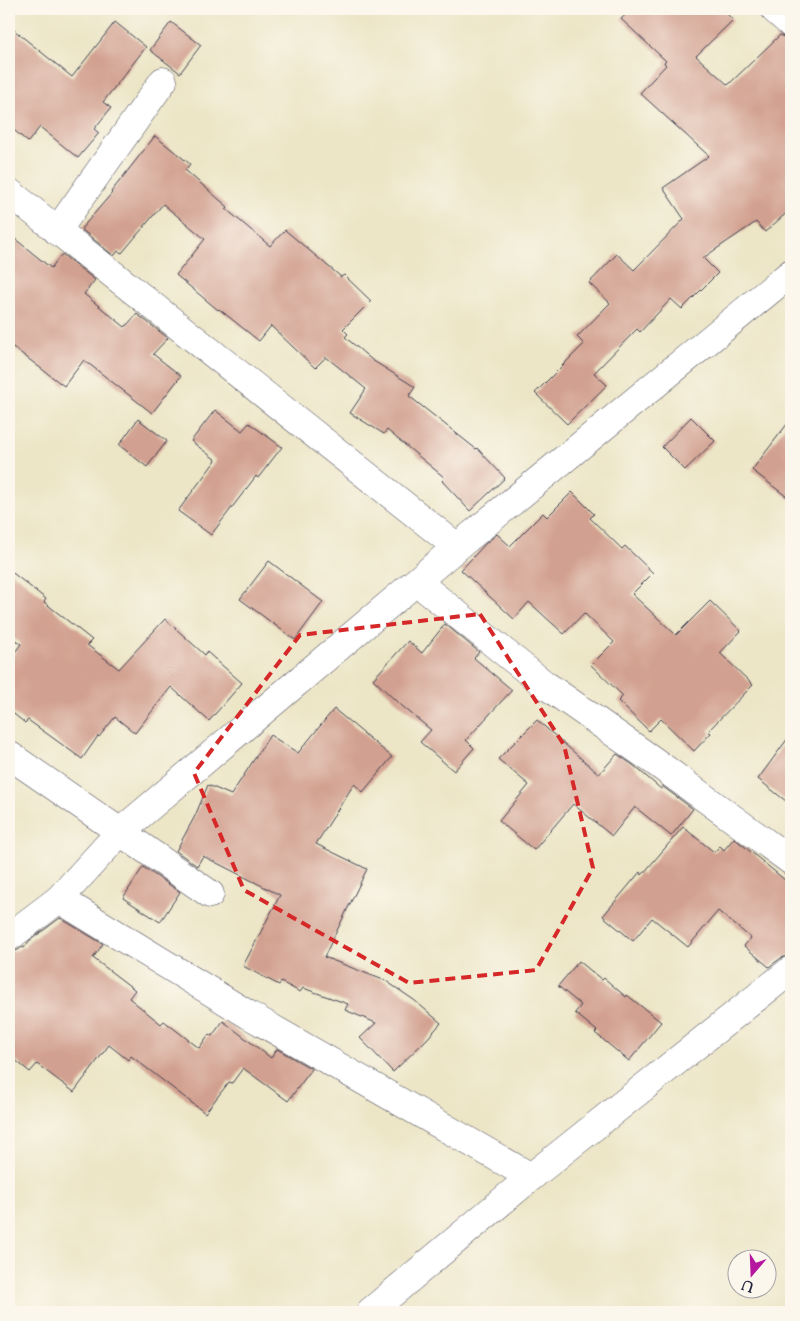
<svg xmlns="http://www.w3.org/2000/svg" width="800" height="1321" viewBox="0 0 800 1321" font-family="'Sorts Mill Goudy',serif">
	<style>
		.building { fill: #d2a090 }
		.lines { fill: none; stroke-linecap: round; stroke-linejoin: round }
		.minor-casing { stroke: #403f50; stroke-width: 29 }
		.minor { stroke: #fff; stroke-width: 28 }
		.marked { fill: none; stroke: #d62828; stroke-width: 4; stroke-dasharray: 10 6; stroke-linejoin: round }
	</style>
	<rect width="100%" height="100%" fill="#fbf7ec"/>
	<filter id="ink" filterUnits="userSpaceOnUse"><feTurbulence type="fractalNoise" baseFrequency=".02" numOctaves="2"/><feDisplacementMap in="SourceGraphic" scale="10" xChannelSelector="R" yChannelSelector="G"/><feConvolveMatrix kernelMatrix="1 2 1 2 8 2 1 2 1" color-interpolation-filters="sRGB"/></filter>
	<filter id="wash" filterUnits="userSpaceOnUse"><feTurbulence type="fractalNoise" baseFrequency=".0096" numOctaves="4" result="noise"/><feDisplacementMap in="SourceGraphic" scale="20" xChannelSelector="R" yChannelSelector="G"/><feGaussianBlur stdDeviation="1.12" result="paint"/><feColorMatrix in="noise" values="0 0 0 0 0 0 0 0 0 0 0 0 0 0 0 0 0 1.4 0 .05"/><feComposite in="paint" operator="in"/></filter>
	<g filter="url(#wash)">
		<rect width="100%" height="100%" fill="#ece5c6"/>
		<g id="blocks">
			<g class="building">
				<polygon points="632,9 722,9 733,20 696,56 728,85 780,35 787,39 791,39 791,209 765,232 756,222 703,258 718,273 682,309 671,299 640,332 637,329 594,373 607,385 567,424 535,393 584,344 577,337 610,303 589,283 617,254 634,270 684,219 663,188 709,156 640,93 666,65 664,63 666,61 621,19"/>
				<polygon points="115,22 146,47 103,102 111,108 94,129 99,133 78,158 40,127 28,142 9,126 9,26 72,77"/>
				<polygon points="171,22 201,45 180,73 150,50"/>
				<polygon points="155,136 190,164 185,170 228,207 226,209 270,246 285,230 341,277 344,275 371,301 343,329 348,334 345,337 372,360 415,387 409,396 476,449 477,448 505,478 470,511 442,481 445,478 387,430 384,434 350,413 366,389 326,357 315,368 271,326 259,341 219,309 218,310 176,275 205,239 163,204 122,253 118,251 114,256 81,229 112,193 111,192"/>
				<polygon points="9,234 51,268 62,254 95,280 84,294 125,327 137,314 168,338 153,354 181,376 152,413 84,360 64,386 9,344"/>
				<polygon points="215,410 242,431 249,423 282,447 258,478 256,476 211,535 178,511 216,460 191,441"/>
				<polygon points="691,417 715,441 685,470 662,447"/>
				<polygon points="138,419 167,441 147,467 119,445"/>
				<polygon points="791,419 791,500 752,470"/>
				<polygon points="572,492 594,514 590,518 622,549 625,546 653,573 632,594 676,635 710,601 741,631 720,653 753,685 708,731 711,733 694,751 661,719 649,731 618,701 623,696 591,665 614,642 584,613 564,634 529,602 514,619 461,570 486,543 497,534 510,546 543,513 547,517"/>
				<polygon points="269,561 323,602 295,640 240,599"/>
				<polygon points="9,570 46,599 44,602 92,640 87,645 119,669 165,619 205,655 207,652 242,683 209,721 171,687 135,733 115,717 99,737 98,736 82,759 28,720 25,723 9,710 9,660 21,644 9,635"/>
				<polygon points="445,624 479,652 474,658 512,690 466,740 474,748 454,771 420,742 431,730 396,701 373,679 408,641 422,653"/>
				<polygon points="334,709 392,757 363,792 354,784 316,844 367,869 324,957 386,981 414,1000 441,1023 427,1039 393,1072 360,1038 376,1023 345,1010 348,1004 303,988 300,992 281,982 279,985 243,966 280,895 203,856 197,866 176,851 195,816 208,785 231,795 270,735 298,753"/>
				<polygon points="537,720 599,774 617,754 633,765 661,789 662,786 693,809 671,836 635,807 612,836 573,804 534,850 499,821 529,785 498,759"/>
				<polygon points="791,734 791,805 758,779"/>
				<polygon points="683,827 714,852 720,846 724,850 734,838 791,885 791,955 781,958 769,967 744,946 751,938 718,911 688,947 652,918 633,941 603,916 640,872 642,875"/>
				<polygon points="143,867 180,892 160,922 123,898"/>
				<polygon points="60,918 103,944 93,958 135,990 129,998 161,1024 164,1021 199,1048 209,1034 212,1036 223,1021 271,1058 277,1049 312,1069 288,1101 243,1068 232,1083 229,1082 205,1113 131,1056 128,1060 109,1045 74,1092 37,1064 30,1072 9,1055 9,952 18,950 22,947 24,948 29,941"/>
				<polygon points="579,961 602,980 604,978 626,997 627,995 661,1022 629,1061 595,1033 597,1031 575,1013 581,1005 558,986"/>
			</g>
		</g>
	</g>
	<g filter="url(#ink)">
		<use href="#blocks" fill-opacity="0" stroke="#403f50" stroke-width="1"/>
		<g class="lines">
			<g class="minor-casing">
				<g id="minor">
					<polyline points="774,9 791,24"/>
					<polyline points="9,192 457,547"/>
					<polyline points="57,231 163,81"/>
					<polyline points="417,582 544,684 654,761 791,861"/>
					<polyline points="9,755 210,894"/>
					<polyline points="59,899 249,1015 531,1177"/>
					<polyline points="9,937 59,899 120,832 457,547 791,273"/>
					<polyline points="370,1312 531,1177 791,970"/>
				</g>
			</g>
			<use href="#minor" class="minor"/>
		</g>
	</g>
	<path class="marked" d="M480 614 564 745 593 868 536 970 409 983 244 890 194 773 300 635Z"/>
	<rect width="800" height="1321" fill="none" stroke="#fbf7ec" stroke-width="30"/>
	<g transform="translate(752 1274) rotate(199)"><circle r="24" fill="#fbf7ec" stroke="#a4a2a5"/>
	<path d="M0-4L9 19L0 12L-9 19Z" fill="#b5179e"/>
	<text y="-8" font-size="14" font-weight="bold" text-anchor="middle" fill="#22223b">U</text>
	</g>
</svg>
